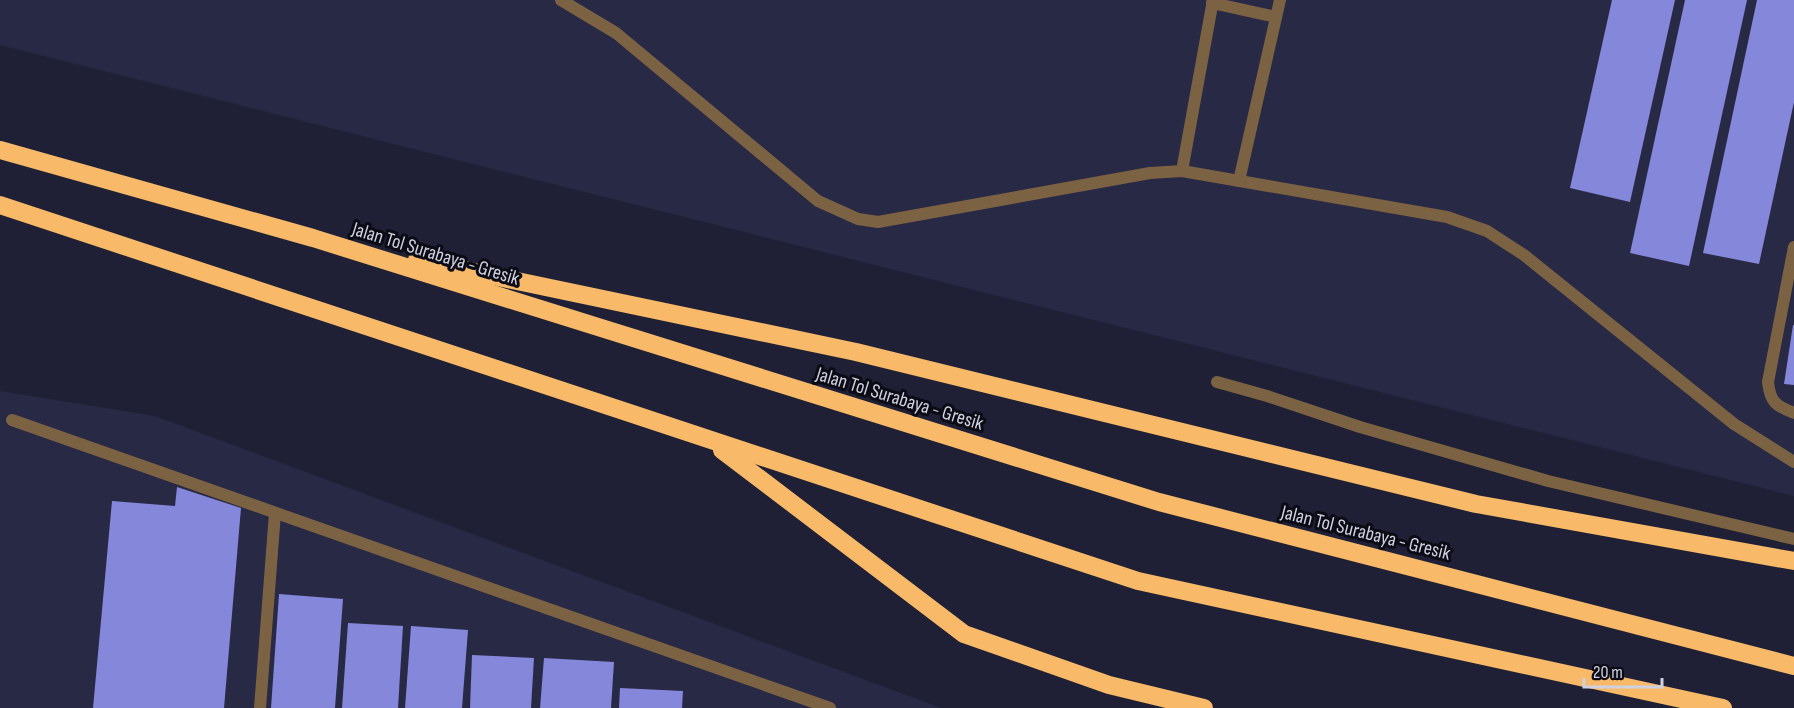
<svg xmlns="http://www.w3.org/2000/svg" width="1794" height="708" viewBox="0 0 1794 708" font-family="'Sofia Sans Condensed',sans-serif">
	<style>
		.built { fill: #282945 }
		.building { fill: #8587da }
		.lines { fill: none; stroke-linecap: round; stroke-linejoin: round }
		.service { stroke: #7b6243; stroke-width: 12 }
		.motorway { stroke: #f8ba68; stroke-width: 18 }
		.labels { text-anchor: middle; stroke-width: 6; stroke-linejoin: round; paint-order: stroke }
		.street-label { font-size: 20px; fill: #d0d1e0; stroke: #0a0b14 }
	</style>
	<rect width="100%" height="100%" fill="#1f2035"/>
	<g class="built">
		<polygon points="0,0 1794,0 1794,496 0,45"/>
		<polygon points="0,391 155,416 941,708 0,708"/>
	</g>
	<g class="building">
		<polygon points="1612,0 1675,0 1630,202 1570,188"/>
		<polygon points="1685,0 1747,0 1689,266 1630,253"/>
		<polygon points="1757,0 1794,0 1794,102 1759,264 1703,253"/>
		<polygon points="1793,325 1794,325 1794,385 1784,384"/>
		<polygon points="177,487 241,508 224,708 93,708 112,501 175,506"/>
		<polygon points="279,594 343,599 335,708 271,708"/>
		<polygon points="348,623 403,626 398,708 342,708"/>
		<polygon points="411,626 468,630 462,708 405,708"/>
		<polygon points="472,655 534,658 531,708 470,708"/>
		<polygon points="544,658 614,662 611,708 540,708"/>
		<polygon points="620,688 683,691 682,708 619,708"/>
	</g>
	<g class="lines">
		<g class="service">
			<polyline points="561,0 616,33 818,201 858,219 878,222 1150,173 1182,171 1447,217 1487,231 1524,255 1734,424 1794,462"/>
			<polyline points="1212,3 1276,17"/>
			<polyline points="1182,171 1213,0"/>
			<polyline points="1239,181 1280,0"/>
			<path d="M1794 247 1768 382C1770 402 1776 406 1794 413"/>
			<polyline points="1217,382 1267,396 1360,427 1548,481 1794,539"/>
			<polyline points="12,420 830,708"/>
			<polyline points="260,708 275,513"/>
		</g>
		<g class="motorway">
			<polyline points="0,150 313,238 1159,502 1794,666"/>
			<polyline points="0,205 1138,581 1723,708"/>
			<polyline points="417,260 856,352 1476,504 1794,561"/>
			<polyline points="722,450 964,634 1109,685 1204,708"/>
		</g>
	</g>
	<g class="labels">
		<g class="street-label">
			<text transform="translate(436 253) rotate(17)" y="7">Jalan Tol Surabaya - Gresik</text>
			<text transform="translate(900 398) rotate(17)" y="7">Jalan Tol Surabaya - Gresik</text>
			<text transform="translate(1366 532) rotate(14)" y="7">Jalan Tol Surabaya - Gresik</text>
		</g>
	</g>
	<path d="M1584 678v9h78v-9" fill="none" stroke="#d0d1e0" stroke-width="3"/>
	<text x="1593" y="678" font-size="18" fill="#d0d1e0" stroke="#0a0b14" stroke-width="4.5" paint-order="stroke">20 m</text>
</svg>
